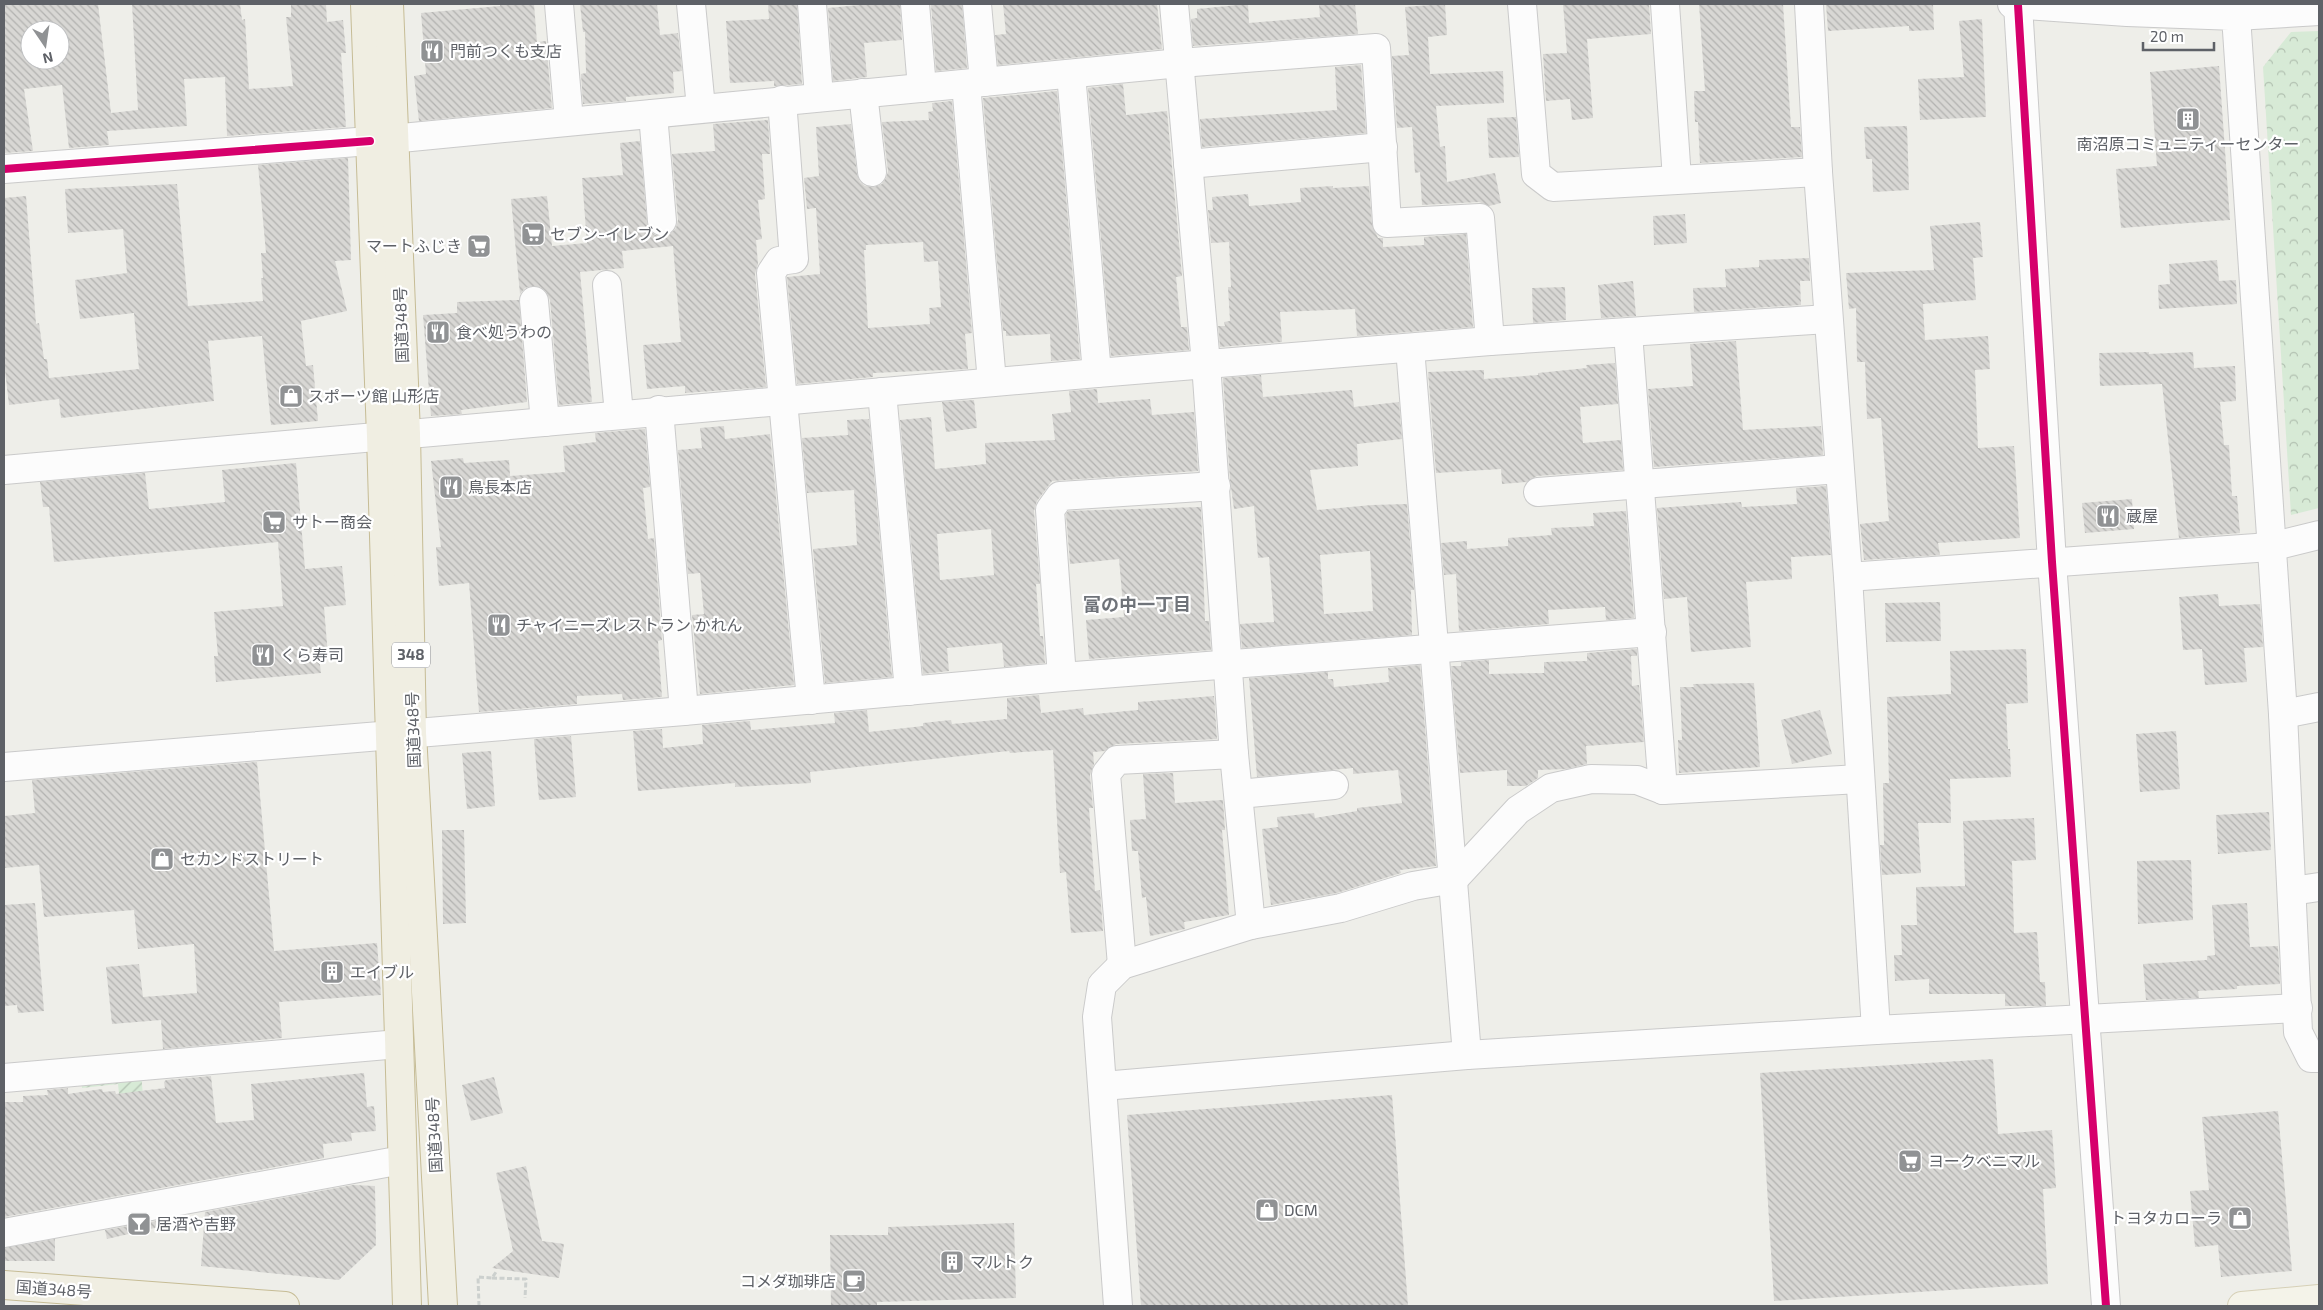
<svg xmlns="http://www.w3.org/2000/svg" width="2323" height="1310" viewBox="0 0 2323 1310" font-family="'Exo 2','Noto Sans JP',sans-serif">
	<style>
		.park { fill: url(#park-crowns) }
		.garden { fill: url(#garden-furrows) }
		.building { fill: url(#building-back-hatch); fill-rule: evenodd }
		.lines { fill: none; stroke-linecap: round; stroke-linejoin: round }
		.minor-casing { stroke: #cacaca; stroke-width: 30 }
		.major-casing { stroke: #d6d0b7; stroke-width: 30 }
		.highway-casing { stroke: #c6bc95; stroke-width: 30 }
		.path { stroke: #ccd0ce; stroke-width: 3; stroke-dasharray: 5 2.5; stroke-linecap: butt }
		.minor { stroke: #fcfcfc; stroke-width: 28 }
		.major { stroke: #f4f3e9; stroke-width: 28 }
		.highway { stroke: #f0eee2; stroke-width: 28 }
		.cycleway-casing { stroke: #fff; stroke-width: 11 }
		.cycleway { stroke: #d6006c; stroke-width: 8 }
		.labels { text-anchor: middle; stroke-width: 4.5; stroke-linejoin: round; paint-order: stroke }
		.shield { fill: #fff; stroke: #8e9095; stroke-width: 1 }
		.shield-label { font-size: 15px; font-weight: bold; fill: #5e6167 }
		.poi-label { font-size: 16px; fill: #5e6167; stroke: #fff; text-anchor: start }
		.street-label { font-size: 16px; fill: #5e6167; stroke: #fff }
		.neighbourhood-label { font-size: 18px; font-weight: bold; fill: #6f7379; stroke: #fff }
	</style>
	<defs>
		<pattern id="park-crowns" width="20" height="18" patternUnits="userSpaceOnUse" patternTransform="scale(1.25)"><rect width="20" height="18" fill="#d7ead6"/><path d="M2 6a3 3 0 1 1 6 0M12 15a3 3 0 1 1 6 0" fill="none" stroke="#b2c1b1"/></pattern>
		<pattern id="garden-furrows" width="10" height="10" patternUnits="userSpaceOnUse" patternTransform="scale(1.25)"><rect width="10" height="10" fill="#d7ead6"/><path d="M-1 1l2-2M0 10L10 0M9 11l2-2" fill="none" stroke="#b2c1b1"/></pattern>
		<pattern id="building-back-hatch" width="6" height="6" patternUnits="userSpaceOnUse" patternTransform="scale(1.25)"><rect width="6" height="6" fill="#d8d7d4"/><path d="M-1 5l2 2M0 0l6 6M5-1l2 2" fill="none" stroke="#b2b2b0"/></pattern>
	</defs>
	<rect width="100%" height="100%" fill="#eeeee9"/>
	<polygon class="park" points="2319,31 2319,508 2291,515 2263,67 2291,32"/>
	<polygon class="garden" points="141,1073 145,1119 122,1122 118,1084 82,1088 81,1078"/>
	<g class="building">
		<path d="M4 4H98L111 113 138 110 132 4H240L242 20 245 19 249 89 293 86 286 17H291V4H326L327 22 343 20 346 53H341L346 127 227 136 225 77 184 79 187 126 107 131 109 145 69 148 62 85 24 89 33 151 4 153ZM30 30H60V60H30Z"/>
		<polygon points="500,4 534,4 537,42 546,41 552,108 419,121 414,76 426,74 421,13 500,6"/>
		<polygon points="580,4 657,4 660,35 678,33 682,71 673,72 674,93 626,97 626,101 583,104 581,74 586,73 585,32 583,32"/>
		<polygon points="768,4 797,4 802,84 774,86 774,81 730,83 726,21 769,19"/>
		<polygon points="870,4 900,4 902,40 864,43 867,77 833,81 828,8"/>
		<polygon points="931,4 962,4 967,68 936,71"/>
		<polygon points="1003,4 1157,4 1162,49 998,65 995,35 1006,34"/>
		<polygon points="1248,4 1249,23 1320,17 1319,4 1355,4 1358,34 1193,46 1191,19 1197,18 1197,9"/>
		<polygon points="1445,4 1447,35 1428,37 1430,74 1503,71 1504,103 1436,106 1440,147 1445,146 1447,182 1495,173 1501,203 1489,206 1479,202 1422,205 1420,172 1415,173 1412,127 1397,128 1392,56 1409,55 1405,7"/>
		<polygon points="1563,4 1649,4 1651,34 1587,39 1593,118 1572,120 1570,99 1546,101 1543,54 1567,53"/>
		<polygon points="1699,4 1783,4 1791,127 1800,127 1802,157 1700,163 1698,122 1695,122 1694,91 1705,91"/>
		<polygon points="1826,4 1933,4 1934,30 1909,31 1909,26 1828,31"/>
		<polygon points="1982,19 1986,117 1920,120 1918,79 1964,77 1959,21"/>
		<polygon points="1361,65 1366,133 1202,147 1200,119 1337,110 1335,67"/>
		<polygon points="2219,66 2230,220 2121,228 2116,169 2157,166 2150,72"/>
		<polygon points="1123,84 1126,115 1167,111 1182,276 1176,277 1181,327 1187,327 1189,350 1111,356 1088,88"/>
		<polygon points="1057,91 1080,359 1051,361 1050,334 1006,336 1006,331 1003,331 983,98"/>
		<path d="M952 101 972 333 965 334 968 369 873 373V377L797 384 787 277 820 274 816 208 807 209 804 178 819 176 816 127 851 124 857 174 860 182 865 186 874 187 882 184 886 178 888 171 882 122 929 120 928 112 933 111 932 103ZM923 242 924 262 938 261 941 307 929 308 930 324 868 328 864 250H866V245Z"/>
		<polygon points="1516,117 1519,157 1489,158 1487,118"/>
		<polygon points="768,120 770,154 762,154 765,199 758,200 762,239 756,240 758,264 755,274 766,387 685,393 685,386 647,389 643,345 681,342 673,246 622,251 624,268 580,272 592,402 559,405 550,300 546,292 540,287 532,286 525,288 520,294 511,199 547,196 552,246 587,243 582,178 623,175 620,143 640,141 647,223 649,229 655,235 664,236 670,234 676,228 678,220 672,154 715,151 713,124"/>
		<polygon points="1907,126 1909,190 1873,192 1872,159 1866,159 1864,127"/>
		<polygon points="348,158 351,260 335,261 347,311 301,321 306,366 313,365 318,421 271,425 262,336 208,341 214,401 61,418 59,399 9,405 4,361 4,198 26,196 36,324 39,323 44,359 47,359 49,378 139,369 134,313 80,319 75,280 127,273 123,229 68,233 65,189 177,184 188,306 263,301 261,278 263,278 261,253 266,253 258,165"/>
		<polygon points="1333,186 1333,188 1369,186 1372,224 1378,238 1383,238 1383,247 1424,245 1424,237 1466,234 1473,327 1357,336 1355,309 1280,312 1282,342 1220,347 1218,326 1225,326 1224,322 1230,321 1228,287 1231,287 1229,242 1211,243 1208,210 1213,210 1212,197 1248,194 1249,206 1301,202 1300,188"/>
		<polygon points="1685,214 1687,243 1654,245 1653,216"/>
		<polygon points="1980,222 1983,257 1973,258 1976,300 1923,304 1925,340 1988,336 1990,369 1975,370 1978,448 2014,446 2020,538 1938,543 1940,555 1864,560 1860,524 1889,521 1881,418 1867,419 1865,362 1857,362 1856,308 1849,309 1846,273 1934,270 1930,226"/>
		<polygon points="1809,258 1810,281 1800,281 1801,305 1694,312 1693,288 1726,287 1725,269 1759,267 1759,260"/>
		<polygon points="2217,260 2219,281 2236,280 2237,304 2159,309 2158,285 2170,284 2169,264"/>
		<polygon points="1633,281 1636,316 1601,318 1598,285"/>
		<polygon points="1565,287 1566,320 1533,323 1532,288"/>
		<polygon points="519,300 527,402 461,410 462,414 431,416 423,315 457,313 457,302"/>
		<polygon points="1736,341 1743,430 1821,426 1823,455 1654,467 1648,389 1693,386 1690,344"/>
		<polygon points="2149,352 2149,354 2193,352 2194,368 2235,366 2236,401 2220,402 2224,445 2229,445 2232,496 2237,496 2240,533 2179,538 2162,384 2100,386 2099,353"/>
		<polygon points="1615,363 1618,404 1580,407 1583,443 1621,440 1623,470 1537,476 1527,482 1502,484 1501,469 1436,473 1428,372 1484,370 1484,379 1538,375 1538,373 1587,368 1586,365"/>
		<path d="M1261 375 1263 397 1352 390 1354 407 1399 402 1402 439 1357 444 1358 466 1310 470 1317 510 1372 505 1407 504 1414 590H1411L1412 635 1242 648 1240 624 1274 622 1269 557 1258 558 1254 506 1234 509 1230 480 1223 378ZM1370 551 1373 611 1324 614 1320 555Z"/>
		<path d="M1097 389 1098 403 1150 399 1152 415 1194 412 1198 471 1052 481 1037 501 1034 511 1040 584H1036L1040 636H1043L1045 663 1004 667 1002 643 947 648 949 671 923 674 900 420 931 417 935 469 986 464 985 443 1055 440 1052 414 1071 412 1069 391ZM991 529 994 575 940 580 937 534Z"/>
		<polygon points="974,400 977,428 946,432 942,402"/>
		<polygon points="869,419 892,677 825,683 813,549 857,545 854,490 807,493 802,438 848,435 847,420"/>
		<polygon points="724,426 725,439 770,434 794,685 700,694 692,615 704,614 700,573 688,574 678,450 702,448 700,428"/>
		<polygon points="645,429 650,487 643,488 648,539 654,538 662,640 658,641 662,697 623,700 622,694 577,696 577,704 479,712 469,583 439,586 436,547 441,547 431,461 463,458 464,463 509,460 510,476 565,472 563,446 596,442 595,433"/>
		<polygon points="296,463 305,569 342,566 346,605 324,607 328,656 319,657 321,673 216,682 214,656 218,656 214,612 283,606 278,542 54,562 49,507 43,507 40,482 145,473 149,509 225,502 222,470"/>
		<polygon points="1826,486 1831,555 1791,557 1792,579 1746,582 1751,647 1691,652 1687,597 1664,599 1657,508 1741,502 1742,507 1797,504 1796,488"/>
		<polygon points="2132,499 2134,529 2085,533 2082,503"/>
		<polygon points="1201,507 1205,621 1209,621 1211,650 1089,659 1086,620 1124,617 1119,559 1070,564 1066,514 1068,511"/>
		<polygon points="1626,511 1634,618 1606,620 1605,607 1548,610 1549,624 1459,631 1456,574 1444,575 1441,543 1467,541 1467,549 1508,546 1508,538 1552,535 1551,528 1594,526 1593,513"/>
		<polygon points="2218,594 2219,606 2260,604 2263,647 2244,648 2247,682 2205,685 2202,649 2183,650 2179,597"/>
		<polygon points="1940,602 1941,641 1886,642 1885,603"/>
		<polygon points="1637,649 1637,656 1631,656 1632,686 1639,685 1644,742 1586,746 1587,764 1566,769 1538,770 1538,778 1526,786 1507,786 1507,770 1460,773 1451,666 1461,666 1461,662 1489,660 1489,674 1544,673 1544,662 1587,661 1587,653"/>
		<polygon points="2026,649 2028,703 2006,704 2008,749 2010,749 2011,777 1950,779 1951,823 1918,823 1921,873 1882,875 1880,845 1884,845 1883,783 1889,783 1887,697 1951,694 1950,651"/>
		<polygon points="1420,665 1436,866 1400,870 1401,873 1337,893 1271,905 1262,829 1278,827 1277,817 1314,813 1315,818 1357,811 1357,808 1402,803 1398,770 1353,774 1353,768 1257,777 1249,678 1328,672 1328,679 1333,679 1334,687 1389,682 1388,668"/>
		<polygon points="1754,683 1760,767 1679,773 1678,740 1682,740 1680,687 1694,687 1693,684"/>
		<polygon points="1039,695 1041,713 1083,708 1084,715 1138,710 1138,702 1214,696 1217,739 1116,744 1105,751 1093,752 1094,764 1090,775 1093,808 1089,808 1095,891 1100,890 1103,931 1071,933 1066,872 1060,873 1053,750 1010,753 1009,751 810,772 811,783 735,787 735,783 638,791 633,731 662,729 663,748 703,744 702,725 750,721 751,730 835,723 834,713 867,710 869,732 923,726 923,723 951,720 952,724 1007,719 1007,698"/>
		<polygon points="1820,710 1832,754 1792,764 1781,720"/>
		<polygon points="2176,731 2180,789 2140,792 2136,734"/>
		<polygon points="571,736 576,797 539,800 534,739"/>
		<polygon points="491,751 495,806 467,809 462,753"/>
		<polygon points="257,762 274,951 377,943 381,995 279,1002 282,1038 163,1049 161,1020 112,1024 106,967 139,964 143,997 197,993 194,944 138,949 134,910 44,917 39,865 4,868 4,816 35,813 32,780"/>
		<polygon points="1173,773 1175,803 1223,800 1225,830 1222,830 1229,915 1184,922 1185,929 1150,936 1146,897 1142,898 1138,851 1132,851 1130,820 1146,819 1143,774"/>
		<polygon points="2269,812 2271,850 2218,854 2216,815"/>
		<polygon points="2034,818 2036,860 2012,861 2014,933 2037,932 2040,982 2045,982 2046,1006 2005,1006 2005,994 1929,994 1929,979 1895,981 1894,955 1902,955 1901,925 1917,925 1916,887 1965,886 1963,821"/>
		<polygon points="442,830 464,830 466,923 443,924"/>
		<polygon points="2191,860 2193,920 2138,924 2137,861"/>
		<polygon points="35,903 44,1011 18,1013 17,1005 4,1006 4,905"/>
		<polygon points="2247,903 2250,947 2278,946 2280,984 2237,986 2237,989 2198,991 2199,998 2146,1000 2143,964 2207,960 2207,956 2215,955 2212,905"/>
		<polygon points="1993,1059 1998,1134 2052,1130 2056,1188 2043,1189 2048,1284 1774,1301 1760,1073"/>
		<polygon points="364,1073 367,1107 374,1106 376,1131 351,1133 352,1141 323,1144 324,1158 4,1217 4,1102 23,1102 23,1096 48,1095 47,1090 68,1088 68,1094 102,1089 103,1092 115,1091 116,1094 165,1088 164,1082 166,1080 211,1076 216,1123 254,1120 251,1084"/>
		<polygon points="494,1077 503,1113 471,1121 462,1085"/>
		<polygon points="1392,1095 1408,1306 1141,1306 1127,1115"/>
		<polygon points="2278,1111 2292,1271 2221,1277 2218,1245 2195,1247 2190,1191 2209,1190 2202,1117"/>
		<polygon points="526,1166 542,1241 564,1244 559,1278 492,1268 513,1251 496,1173"/>
		<polygon points="353,1185 375,1186 376,1245 339,1280 201,1266 205,1212"/>
		<polygon points="162,1220 163,1226 107,1239 105,1230"/>
		<polygon points="1014,1223 1016,1298 877,1302 877,1306 831,1306 830,1235 888,1235 888,1227"/>
		<polygon points="55,1239 55,1261 4,1261 4,1248"/>
	</g>
	<g class="lines">
		<g class="minor-casing">
			<g id="minor">
				<polyline points="559,4 569,121"/>
				<polyline points="691,4 701,108"/>
				<polyline points="812,4 819,97"/>
				<polyline points="915,4 922,88"/>
				<polyline points="977,4 984,82"/>
				<polyline points="1174,4 1206,364 1234,754 1251,925"/>
				<polyline points="1522,4 1536,174 1553,187 1818,172"/>
				<polyline points="1665,4 1677,179"/>
				<polyline points="1809,4 1818,172 1848,577 1876,1030"/>
				<polyline points="2012,4 2127,12 2236,16 2283,714 2298,1032 2311,1058 2319,1058"/>
				<polyline points="2018,5 2052,562 2106,1306"/>
				<polyline points="2236,16 2319,11"/>
				<polyline points="1071,74 1097,373"/>
				<polyline points="966,84 992,382"/>
				<polyline points="863,93 872,172"/>
				<polyline points="782,100 794,259 779,261 771,273 811,700"/>
				<polyline points="653,114 662,221"/>
				<polyline points="1188,164 1383,147"/>
				<polyline points="4,169 370,141 1180,63 1376,48 1387,223 1480,218 1490,341"/>
				<polyline points="607,285 619,414"/>
				<polyline points="534,301 545,422"/>
				<polyline points="1628,333 1663,790"/>
				<polyline points="1410,348 1467,1055"/>
				<polyline points="882,392 909,691"/>
				<polyline points="659,410 684,711"/>
				<polyline points="4,470 1097,373 1490,341 1828,319"/>
				<polyline points="1538,492 1839,469"/>
				<polyline points="1848,577 2270,547 2319,535"/>
				<polyline points="1062,677 1050,510 1060,496 1216,486"/>
				<polyline points="2283,714 2319,707"/>
				<polyline points="4,767 684,711 1062,677 1652,632"/>
				<polyline points="1239,794 1334,785"/>
				<polyline points="2292,891 2319,887"/>
				<polyline points="1122,965 1106,774 1117,760 1234,754"/>
				<polyline points="4,1078 399,1044"/>
				<polyline points="1103,1086 1467,1055 1876,1030 2298,1008"/>
				<polyline points="4,1233 402,1160"/>
				<polyline points="1118,1306 1097,1017 1102,985 1122,965 1251,925 1341,908 1413,886 1454,879 1518,810 1551,788 1591,779 1637,780 1663,790 1860,779"/>
			</g>
		</g>
		<g class="major-casing">
			<polyline id="major" points="2242,1306 2319,1299"/>
		</g>
		<g class="highway-casing">
			<g id="highway">
				<polyline points="365,4 381,436 407,1306"/>
				<polyline points="389,4 406,434 412,733 443,1306"/>
				<polyline points="4,1285 285,1306"/>
			</g>
		</g>
		<g class="path">
			<polyline points="492,1278 526,1279 525,1298"/>
			<polyline points="479,1306 478,1277 492,1278 496,1272"/>
		</g>
		<use href="#minor" class="minor"/>
		<use href="#major" class="major"/>
		<use href="#highway" class="highway"/>
		<g class="cycleway-casing">
			<g id="cycleway">
				<polyline points="2018,5 2052,562 2106,1306"/>
				<polyline points="4,169 370,141"/>
			</g>
		</g>
		<use href="#cycleway" class="cycleway"/>
	</g>
	<defs>
		<g id="restaurant-square" transform="scale(1.25)"><rect x="-9" y="-9" width="18" height="18" rx="4" fill="#909294" stroke="#fff"/><path d="M-5-6h1v4h1v-4h1v4h1v-4h1v5L-1.5 .5V6h-2V.5L-5-1ZM5-6V6H3V1.5H1.5Q1.5-4 5-6Z" fill="#fff"/></g>
		<g id="building-square" transform="scale(1.25)"><rect x="-9" y="-9" width="18" height="18" rx="4" fill="#909294" stroke="#fff"/><path d="M-4-6H4V6H1V3H-1V6H-4ZM-2.5-4.3h1.7v1.8h-1.7ZM.8-4.3h1.7v1.8H.8ZM-2.5-1h1.7V.8h-1.7ZM.8-1h1.7V.8H.8Z" fill="#fff"/></g>
		<g id="supermarket-square" transform="scale(1.25)"><rect x="-9" y="-9" width="18" height="18" rx="4" fill="#909294" stroke="#fff"/><path d="M-6-5.5h2.5l.6 2H6L4.5 2H-2.5L-4.4-4H-6ZM-1.5 3.2a1.3 1.3 0 1 0 .1 0ZM3 3.2a1.3 1.3 0 1 0 .1 0Z" fill="#fff"/></g>
		<g id="shop-square" transform="scale(1.25)"><rect x="-9" y="-9" width="18" height="18" rx="4" fill="#909294" stroke="#fff"/><path d="M-5-2.5h2.3a2.7 3.5 0 0 1 5.4 0H5L5.5 6h-11ZM-1.5-2.5h3a1.5 2.3 0 0 0-3 0Z" fill="#fff"/></g>
		<g id="bar-square" transform="scale(1.25)"><rect x="-9" y="-9" width="18" height="18" rx="4" fill="#909294" stroke="#fff"/><path d="M-6-5H6L.8 .8V4.5H3.5V6h-7V4.5H-.8V.8Z" fill="#fff"/></g>
		<g id="cafe-square" transform="scale(1.25)"><rect x="-9" y="-9" width="18" height="18" rx="4" fill="#909294" stroke="#fff"/><path d="M-5.5-4.5H6V0H3Q3 3.5 0 3.5H-2.5Q-5.5 3.5-5.5 0ZM3-3.2v2h1.7v-2ZM-6 4.5H4V6H-6Z" fill="#fff"/></g>
	</defs>
	<g fill-rule="evenodd">
		<use href="#restaurant-square" x="432" y="51"/>
		<use href="#building-square" x="2188" y="119"/>
		<use href="#supermarket-square" x="533" y="234"/>
		<use href="#supermarket-square" x="479" y="246"/>
		<use href="#restaurant-square" x="438" y="332"/>
		<use href="#shop-square" x="291" y="396"/>
		<use href="#restaurant-square" x="451" y="487"/>
		<use href="#restaurant-square" x="2108" y="516"/>
		<use href="#supermarket-square" x="274" y="522"/>
		<use href="#restaurant-square" x="499" y="625"/>
		<use href="#restaurant-square" x="263" y="655"/>
		<use href="#shop-square" x="162" y="859"/>
		<use href="#building-square" x="332" y="972"/>
		<use href="#supermarket-square" x="1910" y="1161"/>
		<use href="#shop-square" x="1267" y="1210"/>
		<use href="#shop-square" x="2240" y="1218"/>
		<use href="#bar-square" x="139" y="1224"/>
		<use href="#building-square" x="952" y="1262"/>
		<use href="#cafe-square" x="854" y="1281"/>
	</g>
	<g class="labels">
		<rect class="shield" x="392" y="642.5" width="38" height="25" rx="4"/>
		<g class="shield-label">
			<text x="411" y="660">348</text>
		</g>
		<g class="poi-label">
			<text x="450" y="57">門前つくも支店</text>
			<text x="2188" y="150" text-anchor="middle">南沼原コミュニティーセンター</text>
			<text x="550" y="240">セブン-イレブン</text>
			<text x="462" y="252" text-anchor="end">マートふじき</text>
			<text x="456" y="338">食べ処うわの</text>
			<text x="308" y="402">スポーツ館 山形店</text>
			<text x="468" y="493">鳥長本店</text>
			<text x="2126" y="522">蔵屋</text>
			<text x="292" y="528">サトー商会</text>
			<text x="516" y="631">チャイニーズレストラン かれん</text>
			<text x="280" y="661">くら寿司</text>
			<text x="180" y="865">セカンドストリート</text>
			<text x="350" y="978">エイブル</text>
			<text x="1928" y="1167">ヨークベニマル</text>
			<text x="1284" y="1216">DCM</text>
			<text x="2222" y="1224" text-anchor="end">トヨタカローラ</text>
			<text x="156" y="1230">居酒や吉野</text>
			<text x="970" y="1268">マルトク</text>
			<text x="836" y="1287" text-anchor="end">コメダ珈琲店</text>
		</g>
		<g class="street-label">
			<text transform="translate(401 325) rotate(-92)" y="6">国道348号</text>
			<text transform="translate(413 730) rotate(-92)" y="6">国道348号</text>
			<text transform="translate(434 1135) rotate(-93)" y="6">国道348号</text>
			<text transform="translate(54 1289) rotate(4)" y="6">国道348号</text>
		</g>
		<g class="neighbourhood-label">
			<text x="1137" y="611">富の中一丁目</text>
		</g>
	</g>
	<rect width="2323" height="1310" fill="none" stroke="#5e6167" stroke-width="10"/>
	<g transform="translate(45 45) rotate(167)"><circle r="24" fill="#ffffff" stroke="#bfc0c2"/>
	<path d="M0-4L9 19L0 12L-9 19Z" fill="#909294"/>
	<text y="-8" font-size="14" font-weight="bold" text-anchor="middle" fill="#5e6167">N</text>
	</g>
	<path d="M2143 42v8h71v-8" fill="none" stroke="#5e6167" stroke-width="2.5"/>
	<text x="2150" y="42" font-size="15" fill="#5e6167" stroke="#ffffff" stroke-width="4" paint-order="stroke">20 m</text>
</svg>
